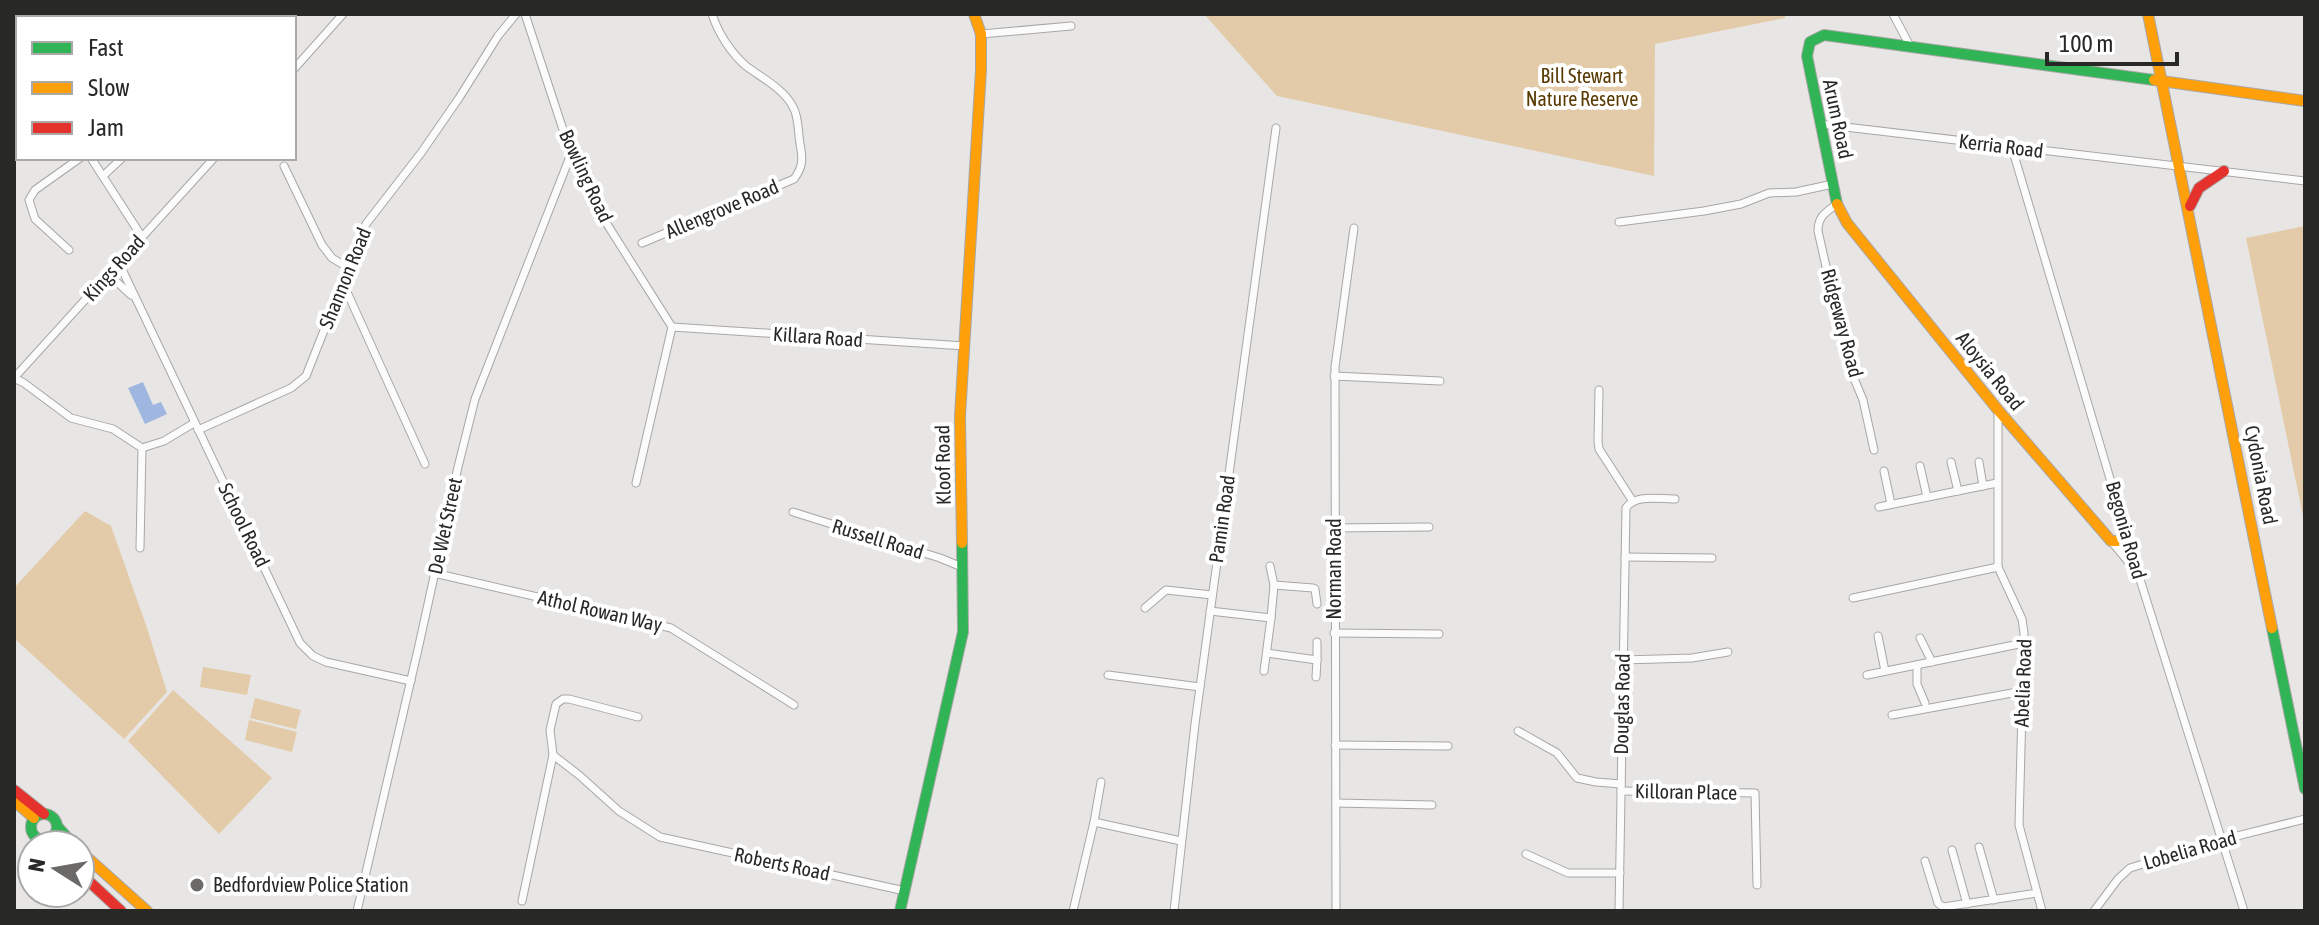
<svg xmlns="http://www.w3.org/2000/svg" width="2319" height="925" viewBox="0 0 2319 925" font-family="'Asap Condensed',sans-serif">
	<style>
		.green { fill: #e3cba9 }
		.water { fill: #9eb6e0 }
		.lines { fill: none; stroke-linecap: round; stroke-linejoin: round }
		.street-casing { stroke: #a8a7a5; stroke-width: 9 }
		.fast-casing { stroke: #a8a7a5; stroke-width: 12 }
		.slow-casing { stroke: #a8a7a5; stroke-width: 12 }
		.jam-casing { stroke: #a8a7a5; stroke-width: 12 }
		.street { stroke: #fbfbfb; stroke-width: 7 }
		.fast { stroke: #30b455; stroke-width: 10 }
		.slow { stroke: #ff9f0a; stroke-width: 10 }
		.jam { stroke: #e5322d; stroke-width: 10 }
		.poi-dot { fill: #6b6a69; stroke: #fff; stroke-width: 3 }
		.labels { text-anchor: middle; stroke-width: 8; stroke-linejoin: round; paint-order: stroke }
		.park-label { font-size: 20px; fill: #583a02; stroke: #fff }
		.street-label { font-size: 20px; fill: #282827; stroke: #fff }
		.poi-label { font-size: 20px; fill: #282827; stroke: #fff; text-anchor: start }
	</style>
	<rect width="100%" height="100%" fill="#e7e6e4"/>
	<g class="green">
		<polygon points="1204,14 1785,14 1785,18 1655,44 1654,176 1277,96"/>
		<polygon points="2305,226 2305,526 2246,238"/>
		<polygon points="85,511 111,526 147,628 167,692 124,739 14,638 14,588"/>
		<polygon points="203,667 251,675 247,695 200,687"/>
		<polygon points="173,690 272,778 219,834 128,741"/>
		<polygon points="255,698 301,710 296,729 250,718"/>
		<polygon points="249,720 297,732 292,752 245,740"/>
	</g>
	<polygon class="water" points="143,382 153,405 161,402 167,414 145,424 128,388"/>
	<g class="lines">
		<g class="street-casing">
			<g id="street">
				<polyline points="525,14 571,154 600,213 672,327"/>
				<polyline points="1893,14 1910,46"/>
				<polyline points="981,34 1071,26"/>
				<polyline points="14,41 18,47"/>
				<polyline points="294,69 343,14"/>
				<polyline points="1820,124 2305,181"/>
				<polyline points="2012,148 2138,573 2244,911"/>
				<polyline points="91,158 142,237"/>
				<polyline points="284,166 322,245 332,258 347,267"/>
				<polyline points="103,176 122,158"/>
				<path d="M1837 204C1826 212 1818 216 1818 231L1848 364 1863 400 1874 450"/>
				<polyline points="1619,222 1704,211 1741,204 1769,193 1796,192 1833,184"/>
				<path d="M642 243 794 179C803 167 803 159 800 144 798 133 799 117 793 107 784 89 762 78 746 66 731 53 718 33 712 14"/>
				<polyline points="69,250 35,219 29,200 35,190 80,158"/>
				<polyline points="119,263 300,643 313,656 326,662 411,681"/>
				<polyline points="106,277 118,283 131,295"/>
				<polyline points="342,281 425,464"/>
				<polyline points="672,327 965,346"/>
				<polyline points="1334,376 1440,381"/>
				<polyline points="14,378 214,158"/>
				<polyline points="14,378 24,383 71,418 113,429 142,448 164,441 194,423"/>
				<polyline points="1599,390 1598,441 1599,449 1632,500"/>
				<polyline points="1998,410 1998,567 2022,619 2024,633 2019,825 2042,911"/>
				<polyline points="198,430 291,388 306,376 366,224 421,153 459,98 498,36 516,14"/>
				<polyline points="1951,462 1958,491"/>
				<polyline points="1979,462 1983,486"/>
				<polyline points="1920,466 1927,497"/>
				<polyline points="1884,471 1891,504"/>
				<polyline points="636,483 672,327"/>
				<polyline points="1879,507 1997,483"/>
				<polyline points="793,512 940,558 962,567"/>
				<polyline points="1334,528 1429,527"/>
				<polyline points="2111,541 2137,572"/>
				<polyline points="140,548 142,448"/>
				<polyline points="1625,557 1712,558"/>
				<polyline points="434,573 671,628 794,705"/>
				<polyline points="1274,585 1313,588 1315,589 1317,604"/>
				<polyline points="1853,598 1998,567"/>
				<polyline points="1145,608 1166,590 1212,595"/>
				<polyline points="1210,611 1271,618 1274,585 1270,566"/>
				<polyline points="1334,633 1439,634"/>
				<polyline points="1878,636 1885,671"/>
				<polyline points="1920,638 1932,662"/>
				<polyline points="1267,653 1317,660 1317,642"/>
				<polyline points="1623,660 1692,658 1728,652"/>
				<polyline points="1917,665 1917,684 1925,703"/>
				<polyline points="1264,671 1271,618"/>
				<polyline points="1108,675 1200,687"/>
				<polyline points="1867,675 2024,643"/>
				<polyline points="1316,677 1317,660"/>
				<polyline points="1892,715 2023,691"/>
				<polyline points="1518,731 1557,753 1577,778 1596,782 1621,784"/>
				<polyline points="1335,745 1448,746"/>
				<polyline points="553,755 579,775 619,811 660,837 905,891"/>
				<polyline points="1621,791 1755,793 1757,885"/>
				<polyline points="1336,803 1432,805"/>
				<polyline points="1094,822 1101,782"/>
				<polyline points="1979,847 1994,900"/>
				<polyline points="1952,850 1967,904"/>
				<polyline points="1526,854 1568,873 1620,873"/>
				<polyline points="1925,861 1938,903 1943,907 2037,893"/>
				<polyline points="522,901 553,755 550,730 556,704 563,699 569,699 638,717"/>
				<polyline points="357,911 419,645 458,467 475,399 571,154"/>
				<polyline points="1073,911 1094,822 1181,841"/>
				<polyline points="1174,911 1195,724 1276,128"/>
				<polyline points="1336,911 1335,367 1354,228"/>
				<path d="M1619 911 1626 508C1635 494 1659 499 1675 499"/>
				<polyline points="2094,911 2118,879 2130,868 2221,840 2305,819"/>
			</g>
		</g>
		<g class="fast-casing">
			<g id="fast">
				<polyline points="1837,204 1807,56 1810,42 1824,35 2154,80"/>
				<polyline points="2272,628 2305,789"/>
				<circle cx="44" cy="827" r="13"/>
				<polyline points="57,826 74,845"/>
				<polyline points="900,911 963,632 962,543"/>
			</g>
		</g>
		<g class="slow-casing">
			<g id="slow">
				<polyline points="2148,14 2272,628"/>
				<polyline points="2154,80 2305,101"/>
				<polyline points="1837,204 1847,223 1998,410 2111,541 2129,541"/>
				<polyline points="962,543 960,416 981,70 981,34 974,14"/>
				<polyline points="14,801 34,818"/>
				<polyline points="80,851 147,911"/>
			</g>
		</g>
		<g class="jam-casing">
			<g id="jam">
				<polyline points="2190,206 2199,188 2224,171"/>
				<polyline points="14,790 44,814"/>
				<polyline points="80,873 121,911"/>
			</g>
		</g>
		<use href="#street" class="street"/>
		<use href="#fast" class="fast"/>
		<use href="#slow" class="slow"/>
		<use href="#jam" class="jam"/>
	</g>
	<circle class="poi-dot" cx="197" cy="885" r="8"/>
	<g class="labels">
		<g class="park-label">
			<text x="1582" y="83">Bill Stewart<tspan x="1582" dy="23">Nature Reserve</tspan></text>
		</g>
		<g class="street-label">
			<text transform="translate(1838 119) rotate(78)" y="7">Arum Road</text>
			<text transform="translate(2001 146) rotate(7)" y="7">Kerria Road</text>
			<text transform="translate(586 176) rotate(65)" y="7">Bowling Road</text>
			<text transform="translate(722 209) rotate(-23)" y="7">Allengrove Road</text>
			<text transform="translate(114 268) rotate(-48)" y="7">Kings Road</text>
			<text transform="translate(345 278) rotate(-68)" y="7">Shannon Road</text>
			<text transform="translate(1842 323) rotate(75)" y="7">Ridgeway Road</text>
			<text transform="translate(818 337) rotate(4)" y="7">Killara Road</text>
			<text transform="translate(1990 371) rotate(51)" y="7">Aloysia Road</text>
			<text transform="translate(943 465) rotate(-91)" y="7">Kloof Road</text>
			<text transform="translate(2261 475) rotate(79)" y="7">Cydonia Road</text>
			<text transform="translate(1222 519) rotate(-82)" y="7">Pamin Road</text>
			<text transform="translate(244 525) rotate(64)" y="7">School Road</text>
			<text transform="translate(445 526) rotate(-78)" y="7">De Wet Street</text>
			<text transform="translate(2126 530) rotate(74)" y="7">Begonia Road</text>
			<text transform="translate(878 539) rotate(17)" y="7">Russell Road</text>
			<text transform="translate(1334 569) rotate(-90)" y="7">Norman Road</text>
			<text transform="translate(600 611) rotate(13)" y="7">Athol Rowan Way</text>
			<text transform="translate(2023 683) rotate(-88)" y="7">Abelia Road</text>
			<text transform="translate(1622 704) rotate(-89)" y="7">Douglas Road</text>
			<text transform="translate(1686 792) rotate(1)" y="7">Killoran Place</text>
			<text transform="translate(2190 850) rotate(-16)" y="7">Lobelia Road</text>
			<text transform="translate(782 864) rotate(12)" y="7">Roberts Road</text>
		</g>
		<g class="poi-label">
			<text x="213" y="892">Bedfordview Police Station</text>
		</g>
	</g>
	<rect width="2319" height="925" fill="none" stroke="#282827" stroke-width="32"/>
	<rect x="16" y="16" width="280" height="144" fill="#ffffff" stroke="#a9a9a9" stroke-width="2"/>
	<rect x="32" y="42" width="40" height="12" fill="#30b455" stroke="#a9a9a9" stroke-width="2"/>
	<text x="88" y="56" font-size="24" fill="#282827">Fast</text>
	<rect x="32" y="82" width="40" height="12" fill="#ff9f0a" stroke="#a9a9a9" stroke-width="2"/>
	<text x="88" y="96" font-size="24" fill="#282827">Slow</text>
	<rect x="32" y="122" width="40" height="12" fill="#e5322d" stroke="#a9a9a9" stroke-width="2"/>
	<text x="88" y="136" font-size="24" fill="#282827">Jam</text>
	<g transform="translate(56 869) rotate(281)"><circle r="38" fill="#ffffff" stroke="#a9a9a9" stroke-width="2"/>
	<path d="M0-6L14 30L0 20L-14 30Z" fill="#6b6a69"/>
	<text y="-12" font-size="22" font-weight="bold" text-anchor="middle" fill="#282827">N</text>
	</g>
	<path d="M2047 52v12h130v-12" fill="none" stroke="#282827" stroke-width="4"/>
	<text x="2059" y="52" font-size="24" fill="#282827" stroke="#ffffff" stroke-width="6" paint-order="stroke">100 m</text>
</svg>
